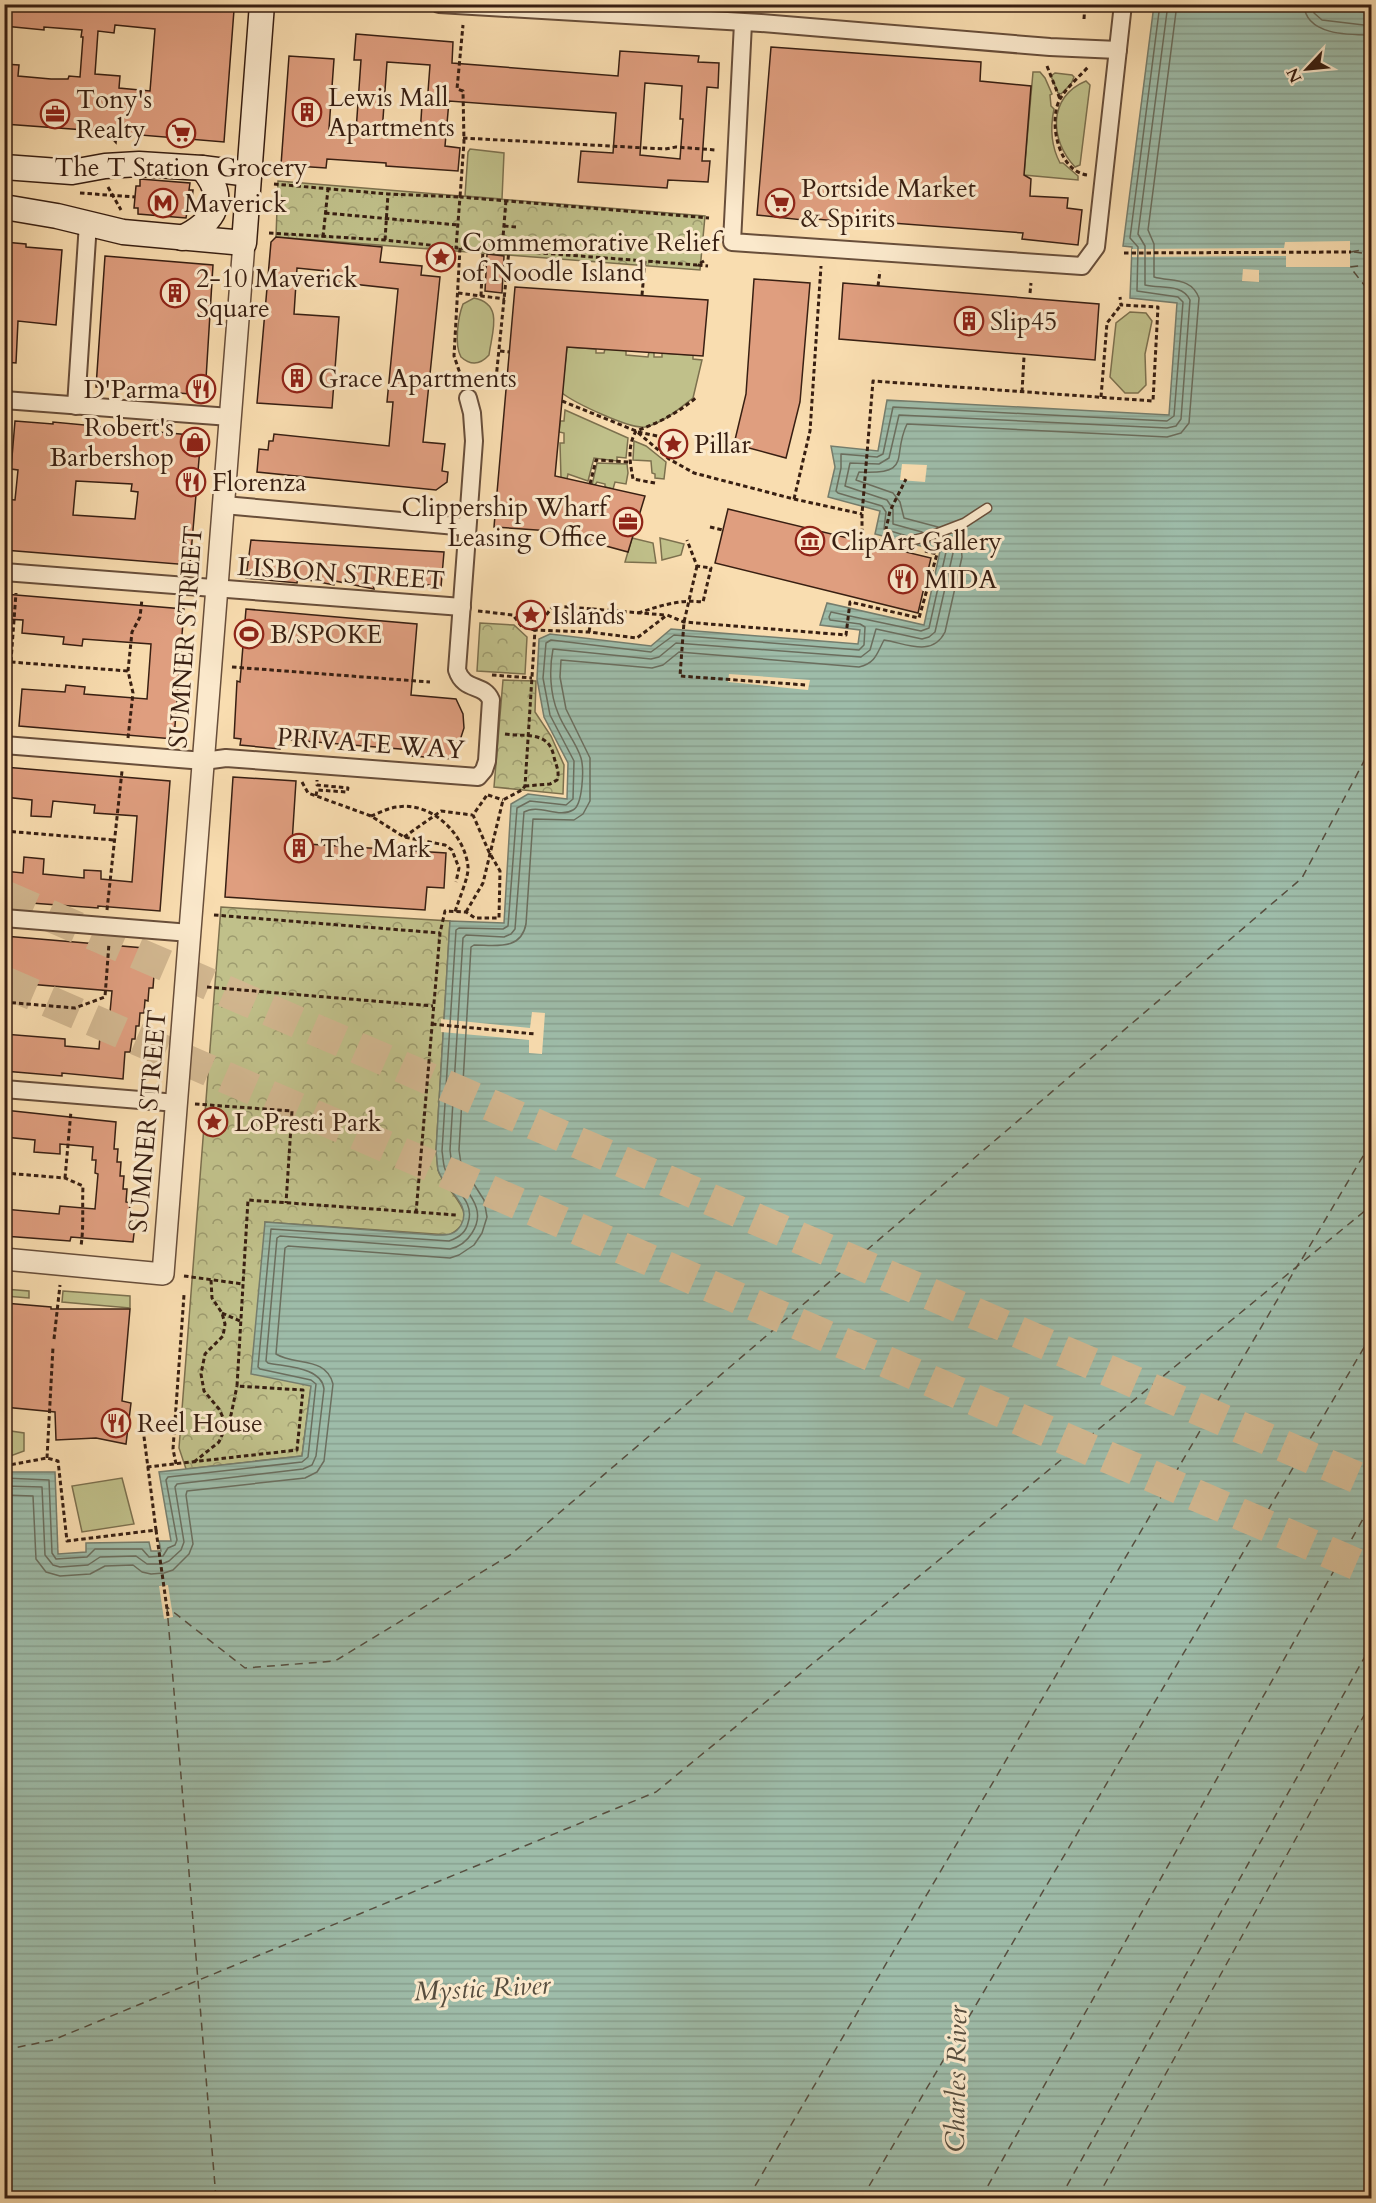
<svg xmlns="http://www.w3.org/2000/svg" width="1376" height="2203" viewBox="0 0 1376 2203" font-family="Cardo,serif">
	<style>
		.green { fill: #c0c08a; stroke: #7c704e; stroke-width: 1.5 }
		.park { fill: url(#park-crowns); stroke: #7c704e; stroke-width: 1.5 }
		.water { fill: url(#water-rules); stroke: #757d6d; stroke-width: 1.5 }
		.pier { fill: #f9ddb0 }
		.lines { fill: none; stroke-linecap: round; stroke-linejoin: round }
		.shore { stroke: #6b6e5e; stroke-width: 1.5 }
		.ferry { stroke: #574e3f; stroke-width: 1.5; stroke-dasharray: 8 6; stroke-linecap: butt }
		.building { fill: #df9e7f; stroke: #381f12; stroke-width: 1.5; fill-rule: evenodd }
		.motorway-tunnel { stroke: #d2b790; stroke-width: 32; stroke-dasharray: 32 16; stroke-linecap: butt }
		.service-casing { stroke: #684e3a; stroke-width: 11 }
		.minor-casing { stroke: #684e3a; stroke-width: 20 }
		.tertiary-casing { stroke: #684e3a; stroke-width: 24 }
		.secondary-casing { stroke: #381f12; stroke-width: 27 }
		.path { stroke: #381f12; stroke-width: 3; stroke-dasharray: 4.5 3; stroke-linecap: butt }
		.service { stroke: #fbe9cc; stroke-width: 8 }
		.minor { stroke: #fbe9cc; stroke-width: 16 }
		.tertiary { stroke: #fbe9cc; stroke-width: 21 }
		.secondary { stroke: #fbe9cc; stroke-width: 24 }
		.labels { text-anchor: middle; stroke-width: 6; stroke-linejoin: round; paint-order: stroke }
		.poi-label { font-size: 26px; fill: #381f12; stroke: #fbe9cc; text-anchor: start }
		.street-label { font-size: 26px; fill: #381f12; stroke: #fbe9cc }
		.water-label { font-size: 27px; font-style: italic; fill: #574e3f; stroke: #fbe9cc }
	</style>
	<defs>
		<pattern id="park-crowns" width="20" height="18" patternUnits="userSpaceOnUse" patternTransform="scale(1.5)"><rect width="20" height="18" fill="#c0c08a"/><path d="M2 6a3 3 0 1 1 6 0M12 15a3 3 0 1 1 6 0" fill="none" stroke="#9d9b6f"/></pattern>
		<pattern id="water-rules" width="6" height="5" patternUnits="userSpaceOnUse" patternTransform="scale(1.5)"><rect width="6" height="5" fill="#9ebca9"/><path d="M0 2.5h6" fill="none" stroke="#89a190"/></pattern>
	</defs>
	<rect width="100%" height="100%" fill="#f9ddb0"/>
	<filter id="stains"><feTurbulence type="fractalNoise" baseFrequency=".00333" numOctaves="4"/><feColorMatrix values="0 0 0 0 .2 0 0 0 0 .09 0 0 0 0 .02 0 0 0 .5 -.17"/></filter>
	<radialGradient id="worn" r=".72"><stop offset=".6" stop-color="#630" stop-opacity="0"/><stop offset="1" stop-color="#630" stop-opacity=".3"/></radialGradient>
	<g class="green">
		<path d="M1033 72H1040L1045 78 1052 94 1050 95 1051 106 1054 109C1050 128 1051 146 1060 163H1063L1078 176V180L1024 175Z"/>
		<polygon points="1055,73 1072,75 1074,77 1071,84 1061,94 1058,93 1051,76"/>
		<path d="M1086 81 1090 85 1080 165 1075 167C1050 141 1047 97 1086 81Z"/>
		<polygon points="470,149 504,153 502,199 465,196 468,152"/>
		<path d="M474 298C504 304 492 332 489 355 480 365 471 366 461 357 454 345 458 317 463 304Z"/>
		<polygon points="1130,312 1146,313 1152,321 1145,354 1146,385 1138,393 1125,393 1110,377 1116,323"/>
		<path d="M567 347 596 349V353H604L605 349 626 350V355L648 357 649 352H654V357H662V353L693 355V359L702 360 693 398C680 408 662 424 645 427 629 429 575 403 562 393Z"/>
		<polygon points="565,410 628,438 626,458 617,457 617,461 594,458 588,481 568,474 567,479 561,478 560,443 564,443 564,433 559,432 560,421 564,421"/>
		<polygon points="634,441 646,446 666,462 664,479 655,478 655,474 652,473 651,461 633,460"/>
		<polygon points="597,463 627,464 628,473 626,484 615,482 613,489 605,487 605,484 597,482 595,485 592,485"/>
		<polygon points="632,538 653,543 656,563 625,562"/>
		<polygon points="660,538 684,544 681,555 662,560"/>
		<polygon points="4,1289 29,1291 29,1298 5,1296"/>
		<polygon points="63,1291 130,1296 130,1308 62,1302"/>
		<polygon points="4,1430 24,1433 24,1451 5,1458"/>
		<polygon points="122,1478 134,1524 82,1532 72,1486"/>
	</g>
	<g class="park">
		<polygon points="278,181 705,216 700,270 276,237"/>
		<polygon points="480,623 514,625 527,637 525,674 477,671"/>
		<polygon points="503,680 536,681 535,712 551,736 564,765 563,794 494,787"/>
		<path d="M221 907 450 921 436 1151C437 1157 437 1164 438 1170 445 1193 486 1215 449 1235L265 1222 311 1386 302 1456 186 1469 179 1448Z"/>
	</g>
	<path class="water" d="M1304 4 1371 13V2198H5V1472H55L58 1554 86 1552V1543L149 1542 151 1551H161L159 1541H171L159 1472 302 1456 311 1386 251 1374 265 1222 436 1235C446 1235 455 1236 461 1225 473 1204 444 1189 438 1170 437 1164 437 1157 436 1151L450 921 504 923 511 804 528 794 567 799 568 763 544 717 537 679 539 639 550 634 651 646 671 629 858 644 860 630 820 625 827 603 924 625 940 551 875 534 880 511 828 497 835 467 831 446 878 451 887 400 1169 415 1177 303 1130 298 1132 247 1123 246 1154 5Z"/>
	<g class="pier">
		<polygon points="1350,241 1350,267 1286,267 1286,256 1132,257 1132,249 1284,248 1285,242"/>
		<polygon points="1243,269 1259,270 1259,282 1242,281"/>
		<polygon points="902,464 927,465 925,482 900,480"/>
		<polygon points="729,674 810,680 808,690 728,682"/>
		<polygon points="532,1012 545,1013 542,1054 529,1053 529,1040 441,1032 441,1019 530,1028"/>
		<polygon points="168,1585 173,1617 164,1619 159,1586"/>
	</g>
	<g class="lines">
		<g class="shore">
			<path d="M1304 4C1305 35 1348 35 1372 35"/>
			<polyline points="1313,4 1314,13 1322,20 1372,26"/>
			<path d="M938 527 904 518 900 502 893 493 856 480 859 472C914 475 891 457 907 424L1167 437 1181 433 1189 423 1199 298C1191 277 1172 282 1154 277V244L1148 230 1177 4"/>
			<path d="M922 532 893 524V509L887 500 845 486 850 463 879 464 889 458 899 415 1167 428 1176 426 1181 419 1190 300C1182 283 1160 289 1145 285V246L1138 234 1168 4"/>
			<polyline points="907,536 884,529 886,512 882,506 838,493 836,491 841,468 841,454 877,457 883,454 893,407 1167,421 1174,416 1183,302 1178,297 1137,291 1138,247 1130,238 1160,4"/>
			<path d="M4 1478 49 1480 52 1553 56 1559 87 1557 95 1549H142L149 1557 163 1556 168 1548 175 1545 177 1540 166 1480 168 1477 302 1462 308 1457 316 1384 311 1380 260 1369 258 1367 271 1229 449 1241C458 1238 466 1233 468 1223 476 1200 451 1189 445 1169 443 1164 443 1156 442 1151L456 930 459 928 503 929 508 926 517 808 530 801 566 805 573 799 574 761 550 715 543 678 546 643 551 640 651 652 674 635 859 650 864 645 865 627 860 624 830 620 829 617 831 612 921 631 929 628 946 552 942 546 929 542"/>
			<path d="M4 1486 42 1487 45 1555 53 1565 60 1567 88 1565 100 1557 136 1556 147 1564H162L169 1561 181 1550 184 1542 175 1487 177 1484 303 1469 312 1465 316 1456 324 1389C322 1367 286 1367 268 1363L266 1361 277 1238 280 1236 450 1249C459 1247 467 1241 472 1233 489 1207 463 1190 453 1169 451 1163 451 1157 450 1150L463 938 466 935 504 937 511 934 515 929 524 812C539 803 558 819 573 810 583 805 584 768 581 758 576 742 564 729 558 713 550 694 549 670 553 649L651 659 659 657 676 643 861 657 870 650 876 629 922 639 929 637 935 632 953 553 951 544 942 538"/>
			<path d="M4 1495 33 1496 36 1559 46 1572 60 1576 90 1574 105 1566 133 1565 142 1572 151 1574 164 1573 173 1570 189 1554 193 1544 186 1495 187 1491 305 1478 317 1472 324 1461 333 1384C326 1356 295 1366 276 1354L285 1248 288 1246 450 1258 459 1255 474 1245 482 1233 487 1217 484 1200 461 1164 459 1150 471 947 474 945C495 945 521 951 526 924L533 819 574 820 583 814 590 801V758L566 709 560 677 561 660 652 668 663 665 679 652 859 667C876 663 877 653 884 640 905 643 932 658 945 632L962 557 961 545 953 533"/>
		</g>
		<g class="ferry">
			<polyline points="1351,252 1372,248"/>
			<polyline points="1354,252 1372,254"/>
			<polyline points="1372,264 1350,267 1372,295"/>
			<polyline points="1302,1259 1372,1141"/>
			<polyline points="4,2050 53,2040 656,1792 1372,1205"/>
			<polyline points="216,2198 167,1607 245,1668 335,1661 510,1555 1302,878 1372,746"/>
			<polyline points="748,2198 1299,1263"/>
			<polyline points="862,2198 1372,1334"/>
			<polyline points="981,2198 1372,1503"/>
			<polyline points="1060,2198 1372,1644"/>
			<polyline points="1097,2198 1372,1701"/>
		</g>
	</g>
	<g class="building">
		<path d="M4 4H150L234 10 224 142 117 133 116 143 106 132 93 131 88 134 85 130 4 124V64L19 65 18 76 51 79H68L69 76 80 77 83 37H81L82 30 44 27V30L4 26ZM115 25 155 29 150 91 119 88 120 76 95 74 98 31 114 33Z"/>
		<path d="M356 34 453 42 452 63 618 76 620 51 699 56 698 62 719 63 718 88 707 87 702 161H710L708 182 668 180 667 188 578 182 581 151 613 153 616 113 449 101 445 146 460 148 458 171 386 166V163L327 159 326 168 281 165 289 56 334 59 329 129 356 131 361 60H354ZM387 62 430 65 427 105 422 104 420 135 382 133ZM645 83 682 86 680 119H683L680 159 640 155Z"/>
		<polygon points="771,47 981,62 980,81 1031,86 1024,175 1031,179 1030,196 1068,198 1067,208 1082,210 1078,245 1022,239 1023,233 852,220 851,222 803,218 803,220 757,215"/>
		<polygon points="140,179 190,183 189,190 193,190 191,212 187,212 186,218 138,214 138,208 134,208 136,186 140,186"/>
		<polygon points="276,237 382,247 380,262 422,266 421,275 440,277 423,442 445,444 442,471 448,472 447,482 436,490 257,472 259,449 268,450 269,441 273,441 274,434 389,446 393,402 387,402 398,289 325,281 326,271 297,268 294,314 339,317 332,408 257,403 271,242"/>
		<polygon points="4,242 26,244 26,247 62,250 56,325 18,321 16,363 4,362"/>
		<polygon points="487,254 504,256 502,293 485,291"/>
		<polygon points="105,256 213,265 205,395 96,387"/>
		<polygon points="754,279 810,283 800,402 786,458 734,444 746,394"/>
		<polygon points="843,283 1099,304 1095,360 839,339"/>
		<polygon points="515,287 708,300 703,356 567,347 555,476 645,496 628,552 551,531 494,527"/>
		<path d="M15 421 53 424V422L201 436 190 565 4 550V499L15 500 18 470 11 469ZM76 481 132 484 131 491 138 492 135 519 73 515Z"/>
		<polygon points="728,509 931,558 918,613 715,563"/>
		<polygon points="251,540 444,552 441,587 411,582 412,589 373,584 374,589 335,581 334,585 298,578 297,583 246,578"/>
		<polygon points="4,594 184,609 174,739 19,726 22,689 65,692 66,685 85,687 84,694 147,699 151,644 83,639 82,646 63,644 64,637 22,633 23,620 4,619"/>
		<polygon points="246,609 417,624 411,695 456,699 463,714 464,728 454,759 412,756 412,750 280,739 280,749 240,745 241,739 234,738 237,681 240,682"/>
		<polygon points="4,767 170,781 160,911 98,906 98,908 4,901 4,871 23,873 24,857 44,859 43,874 84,878 84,870 101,871 101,879 132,882 137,816 94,813 95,805 53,801 51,817 31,816 32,800 4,797"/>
		<polygon points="233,777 296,781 292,843 446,853 444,888 427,887 425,910 225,897"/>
		<polygon points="4,936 156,949 153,988 149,988 148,1001 145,1000 144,1013 140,1013 139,1026 136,1026 135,1039 132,1039 130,1052 125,1052 123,1079 62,1073 62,1076 4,1071 4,1034 65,1039 65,1046 99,1049 100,1036 105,1037 106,1023 109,1023 112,991 4,982"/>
		<polygon points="4,1110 116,1122 114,1149 118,1149 117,1162 121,1162 120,1176 124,1176 123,1189 127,1189 126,1202 130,1203 129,1216 136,1216 133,1242 71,1237 70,1241 4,1236 4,1209 59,1214 60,1206 95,1209 98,1174 95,1173 96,1160 92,1160 93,1147 60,1144 60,1154 34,1152 35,1140 4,1137"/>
		<polygon points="4,1303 51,1307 51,1309 130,1309 122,1401 131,1403 126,1444 96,1438 56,1440 55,1412 4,1407"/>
	</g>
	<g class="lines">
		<g class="motorway-tunnel">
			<polyline points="4,896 1372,1484"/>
			<polyline points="4,982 1372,1571"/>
		</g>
		<g class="service-casing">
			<polyline id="service" points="897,544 930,536 964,523 987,508"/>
		</g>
		<g class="minor-casing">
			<g id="minor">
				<polyline points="439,4 761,23 1050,47 1118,50"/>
				<polyline points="743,23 732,242 1082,266 1096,247 1123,4"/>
				<polyline points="4,400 230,417"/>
				<polyline points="76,406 88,223"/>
				<polyline points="224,505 467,527"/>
				<polyline points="4,572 462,607"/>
				<path d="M4 745 204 761 226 758 478 777 484 770 487 761 491 700C484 683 464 692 457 670L474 441 472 413 468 398"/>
				<polyline points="4,918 190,933"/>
				<polyline points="4,1089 177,1103"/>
			</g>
		</g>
		<g class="tertiary-casing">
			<polyline id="tertiary" points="4,1259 163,1274 244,243"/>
		</g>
		<g class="secondary-casing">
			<g id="secondary">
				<polyline points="4,167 72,172 105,166 139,164 202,168 249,174"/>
				<polyline points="4,207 57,216 123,232 244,243 262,4"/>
				<path d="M182 238C215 222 229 199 202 168"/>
			</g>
		</g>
		<g class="path">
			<polyline points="1084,19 1085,4"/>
			<polyline points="1047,66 1060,99"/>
			<polyline points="463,138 665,149 676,147 716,150"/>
			<path d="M1087 175C1058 171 1048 121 1060 99 1067 87 1080 76 1089 66"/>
			<polyline points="274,184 388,194 460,197 464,142 463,91 457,89 463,25"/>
			<polyline points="108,187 121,210"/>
			<polyline points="80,193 135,197"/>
			<polyline points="325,213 458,225"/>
			<polyline points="504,226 516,227"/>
			<polyline points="269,233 385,240 456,248"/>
			<polyline points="323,237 328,189"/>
			<polyline points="385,240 388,194"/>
			<polyline points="460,248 454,356 463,382"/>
			<polyline points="502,250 506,200"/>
			<polyline points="1124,253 1351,252"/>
			<polyline points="704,261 697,265 502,250 456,248 460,197 709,218"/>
			<polyline points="698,265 708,266"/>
			<polyline points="878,286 880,271"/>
			<polyline points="458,293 505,299"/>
			<polyline points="1030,293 1031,283"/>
			<polyline points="642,295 645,261"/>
			<polyline points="481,296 483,249"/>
			<polyline points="500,351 510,352"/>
			<polyline points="496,379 509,250"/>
			<polyline points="1022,392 1024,357"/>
			<polyline points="1101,397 1107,323 1121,305"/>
			<polyline points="562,401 636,431 669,459 694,473 794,499 862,514"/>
			<polyline points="638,432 686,442"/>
			<path d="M655 483 633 479C630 462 627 447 636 431 659 423 679 412 697 397"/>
			<polyline points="590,484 596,460 630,462"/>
			<polyline points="794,499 810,431 821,266"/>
			<polyline points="710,527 723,530"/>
			<polyline points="884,538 890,511 906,479"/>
			<polyline points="887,542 862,538 862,514 873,381 1153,401 1158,307 1121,305 1120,297"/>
			<polyline points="697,566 684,622 680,676 806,685"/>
			<polyline points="478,611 513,615 522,627 535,630 553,606 593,609"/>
			<path d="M638 613C660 606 679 599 703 602L711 568 697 566 687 540"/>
			<polyline points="589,632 593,609 665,615"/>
			<polyline points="11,662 128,671"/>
			<polyline points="232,667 430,682"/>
			<polyline points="492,675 532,678"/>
			<polyline points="6,729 16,593"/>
			<path d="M505 734C528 737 549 731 554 757 556 766 560 771 557 780L550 784 525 786"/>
			<polyline points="128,738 133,693 128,671 132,632 140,617 142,599"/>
			<polyline points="302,782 308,793 371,816 404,837 445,845 452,850 459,868 456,882"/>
			<polyline points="488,795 503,800"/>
			<polyline points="316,796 317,790 347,792 348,788 317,785 317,780"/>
			<path d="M371 816C379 813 388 808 397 807 431 801 465 834 468 867 469 877 458 901 455 912"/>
			<polyline points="4,831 114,840"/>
			<polyline points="404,837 441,811 472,815"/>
			<polyline points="107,910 122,771"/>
			<polyline points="466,912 483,883 503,800 522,790 525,786 535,630 589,632 637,638 667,615 684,622 846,635 850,602 919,618 937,554 925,551"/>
			<polyline points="214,915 440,933"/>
			<polyline points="207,987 433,1006"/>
			<polyline points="4,1002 75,1008 105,997 109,943"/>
			<polyline points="432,1024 535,1034"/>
			<polyline points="195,1104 292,1111 286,1203"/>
			<path d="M4 1173 65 1178 83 1186C82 1207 84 1226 81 1246"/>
			<polyline points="65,1178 71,1111"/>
			<polyline points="416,1213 440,933 445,911 466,912 475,918 499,918 500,871 489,852 473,815 487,795"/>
			<polyline points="184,1276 243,1284"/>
			<polyline points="211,1280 212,1298 222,1313 225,1324 223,1336 205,1354 201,1374 204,1391 219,1409 227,1426"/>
			<polyline points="222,1313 240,1321"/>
			<polyline points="54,1339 60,1285"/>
			<polyline points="47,1458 53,1347"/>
			<polyline points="194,1462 219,1442 231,1415 237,1386"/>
			<polyline points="176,1464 173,1449 184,1295"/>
			<polyline points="4,1466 47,1458 58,1461 67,1541 156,1530 143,1429"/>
			<polyline points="147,1467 297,1450 303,1390 237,1386 248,1200 456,1215"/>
			<polyline points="156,1530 168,1616"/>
		</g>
		<use href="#service" class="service"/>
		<use href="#minor" class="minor"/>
		<use href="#tertiary" class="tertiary"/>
		<use href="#secondary" class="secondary"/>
	</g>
	<defs>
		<g id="building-ring" transform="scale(1.5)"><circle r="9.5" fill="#fbe9cc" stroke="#8f2418" stroke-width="1.5"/><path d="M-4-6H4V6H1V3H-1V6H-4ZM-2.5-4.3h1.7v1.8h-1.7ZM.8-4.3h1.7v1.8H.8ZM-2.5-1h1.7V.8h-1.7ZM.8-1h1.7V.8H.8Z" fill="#8f2418"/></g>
		<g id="office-ring" transform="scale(1.5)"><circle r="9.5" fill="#fbe9cc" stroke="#8f2418" stroke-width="1.5"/><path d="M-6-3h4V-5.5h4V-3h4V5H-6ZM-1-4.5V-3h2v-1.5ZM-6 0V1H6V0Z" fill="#8f2418"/></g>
		<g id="supermarket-ring" transform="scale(1.5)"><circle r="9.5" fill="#fbe9cc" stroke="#8f2418" stroke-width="1.5"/><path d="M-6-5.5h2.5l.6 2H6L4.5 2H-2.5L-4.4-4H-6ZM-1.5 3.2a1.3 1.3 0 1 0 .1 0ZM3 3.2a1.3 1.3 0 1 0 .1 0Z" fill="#8f2418"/></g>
		<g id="metro-ring" transform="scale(1.5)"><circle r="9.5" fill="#fbe9cc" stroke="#8f2418" stroke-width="1.5"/><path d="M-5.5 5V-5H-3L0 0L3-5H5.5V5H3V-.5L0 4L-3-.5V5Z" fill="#8f2418"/></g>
		<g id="sight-ring" transform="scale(1.5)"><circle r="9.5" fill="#fbe9cc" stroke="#8f2418" stroke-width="1.5"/><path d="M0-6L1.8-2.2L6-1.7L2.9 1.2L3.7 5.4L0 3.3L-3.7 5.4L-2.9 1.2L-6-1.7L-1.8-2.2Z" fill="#8f2418"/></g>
		<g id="restaurant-ring" transform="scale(1.5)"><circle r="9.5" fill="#fbe9cc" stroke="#8f2418" stroke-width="1.5"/><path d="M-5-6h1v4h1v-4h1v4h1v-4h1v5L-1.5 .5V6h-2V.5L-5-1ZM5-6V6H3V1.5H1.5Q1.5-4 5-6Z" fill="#8f2418"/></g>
		<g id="shop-ring" transform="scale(1.5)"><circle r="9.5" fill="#fbe9cc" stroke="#8f2418" stroke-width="1.5"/><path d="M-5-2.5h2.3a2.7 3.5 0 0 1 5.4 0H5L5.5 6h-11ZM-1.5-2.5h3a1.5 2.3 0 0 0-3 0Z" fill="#8f2418"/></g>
		<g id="museum-ring" transform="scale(1.5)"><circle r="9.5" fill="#fbe9cc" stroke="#8f2418" stroke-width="1.5"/><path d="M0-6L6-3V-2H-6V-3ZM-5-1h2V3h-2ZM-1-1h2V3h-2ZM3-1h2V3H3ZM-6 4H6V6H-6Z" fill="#8f2418"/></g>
		<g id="stadium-ring" transform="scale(1.5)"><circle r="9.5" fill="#fbe9cc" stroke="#8f2418" stroke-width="1.5"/><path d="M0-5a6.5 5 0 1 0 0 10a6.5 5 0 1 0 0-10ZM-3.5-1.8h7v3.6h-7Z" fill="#8f2418"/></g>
	</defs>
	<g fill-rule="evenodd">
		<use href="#building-ring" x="307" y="112"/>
		<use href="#office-ring" x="55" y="114"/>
		<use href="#supermarket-ring" x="181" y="133"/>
		<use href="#metro-ring" x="163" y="203"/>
		<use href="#supermarket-ring" x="780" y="203"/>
		<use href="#sight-ring" x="441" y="257"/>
		<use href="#building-ring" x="175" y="293"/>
		<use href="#building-ring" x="969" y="321"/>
		<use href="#building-ring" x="297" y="378"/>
		<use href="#restaurant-ring" x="201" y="389"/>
		<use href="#shop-ring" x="195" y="442"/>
		<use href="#sight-ring" x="673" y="444"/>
		<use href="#restaurant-ring" x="191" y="482"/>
		<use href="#office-ring" x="628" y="522"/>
		<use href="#museum-ring" x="810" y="541"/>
		<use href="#restaurant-ring" x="903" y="579"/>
		<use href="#sight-ring" x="531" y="615"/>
		<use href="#stadium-ring" x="249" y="634"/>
		<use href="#building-ring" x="299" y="848"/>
		<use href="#sight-ring" x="213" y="1122"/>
		<use href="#restaurant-ring" x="116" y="1423"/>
	</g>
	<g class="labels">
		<g class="poi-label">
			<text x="328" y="106">Lewis Mall<tspan x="328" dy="30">Apartments</tspan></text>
			<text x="76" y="108">Tony's<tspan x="76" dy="30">Realty</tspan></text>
			<text x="181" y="176" text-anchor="middle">The T Station Grocery</text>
			<text x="801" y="197">Portside Market<tspan x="801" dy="30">&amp; Spirits</tspan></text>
			<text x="184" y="212">Maverick</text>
			<text x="462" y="251">Commemorative Relief<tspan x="462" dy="30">of Noodle Island</tspan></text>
			<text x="196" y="287">2-10 Maverick<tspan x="196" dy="30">Square</tspan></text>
			<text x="990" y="330">Slip45</text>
			<text x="318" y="387">Grace Apartments</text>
			<text x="180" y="398" text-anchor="end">D'Parma</text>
			<text x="174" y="436" text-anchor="end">Robert's<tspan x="174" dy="30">Barbershop</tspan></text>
			<text x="694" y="453">Pillar</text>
			<text x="212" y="491">Florenza</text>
			<text x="607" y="516" text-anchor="end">Clippership Wharf<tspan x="607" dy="30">Leasing Office</tspan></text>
			<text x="831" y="550">ClipArt Gallery</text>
			<text x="924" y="588">MIDA</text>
			<text x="552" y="624">Islands</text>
			<text x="270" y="643">B/SPOKE</text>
			<text x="320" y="857">The Mark</text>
			<text x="234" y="1131">LoPresti Park</text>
			<text x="137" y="1432">Reel House</text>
		</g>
		<g class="street-label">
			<text transform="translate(341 573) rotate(4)" y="9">LISBON STREET</text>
			<text transform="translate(185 637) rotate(-86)" y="9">SUMNER STREET</text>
			<text transform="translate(371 743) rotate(4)" y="9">PRIVATE WAY</text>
			<text transform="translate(147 1121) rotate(-85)" y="9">SUMNER STREET</text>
		</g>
		<g class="water-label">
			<text transform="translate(482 1988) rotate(-3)" y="9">Mystic River</text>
			<text transform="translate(956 2079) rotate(-89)" y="9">Charles River</text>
		</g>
	</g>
	<rect width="1376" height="2203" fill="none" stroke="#f9ddb0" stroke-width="24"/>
	<rect x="6" y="6" width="1364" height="2191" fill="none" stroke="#381f12" stroke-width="3"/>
	<rect x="12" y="12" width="1352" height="2179" fill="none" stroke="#381f12" stroke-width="1.5"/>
	<g transform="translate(1307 69) rotate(244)" stroke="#fbe9cc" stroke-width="4.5" paint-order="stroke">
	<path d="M0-4.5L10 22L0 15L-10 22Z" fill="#381f12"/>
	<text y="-9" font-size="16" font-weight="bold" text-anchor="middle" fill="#381f12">N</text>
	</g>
	<rect width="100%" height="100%" filter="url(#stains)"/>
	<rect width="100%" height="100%" fill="url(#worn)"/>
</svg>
